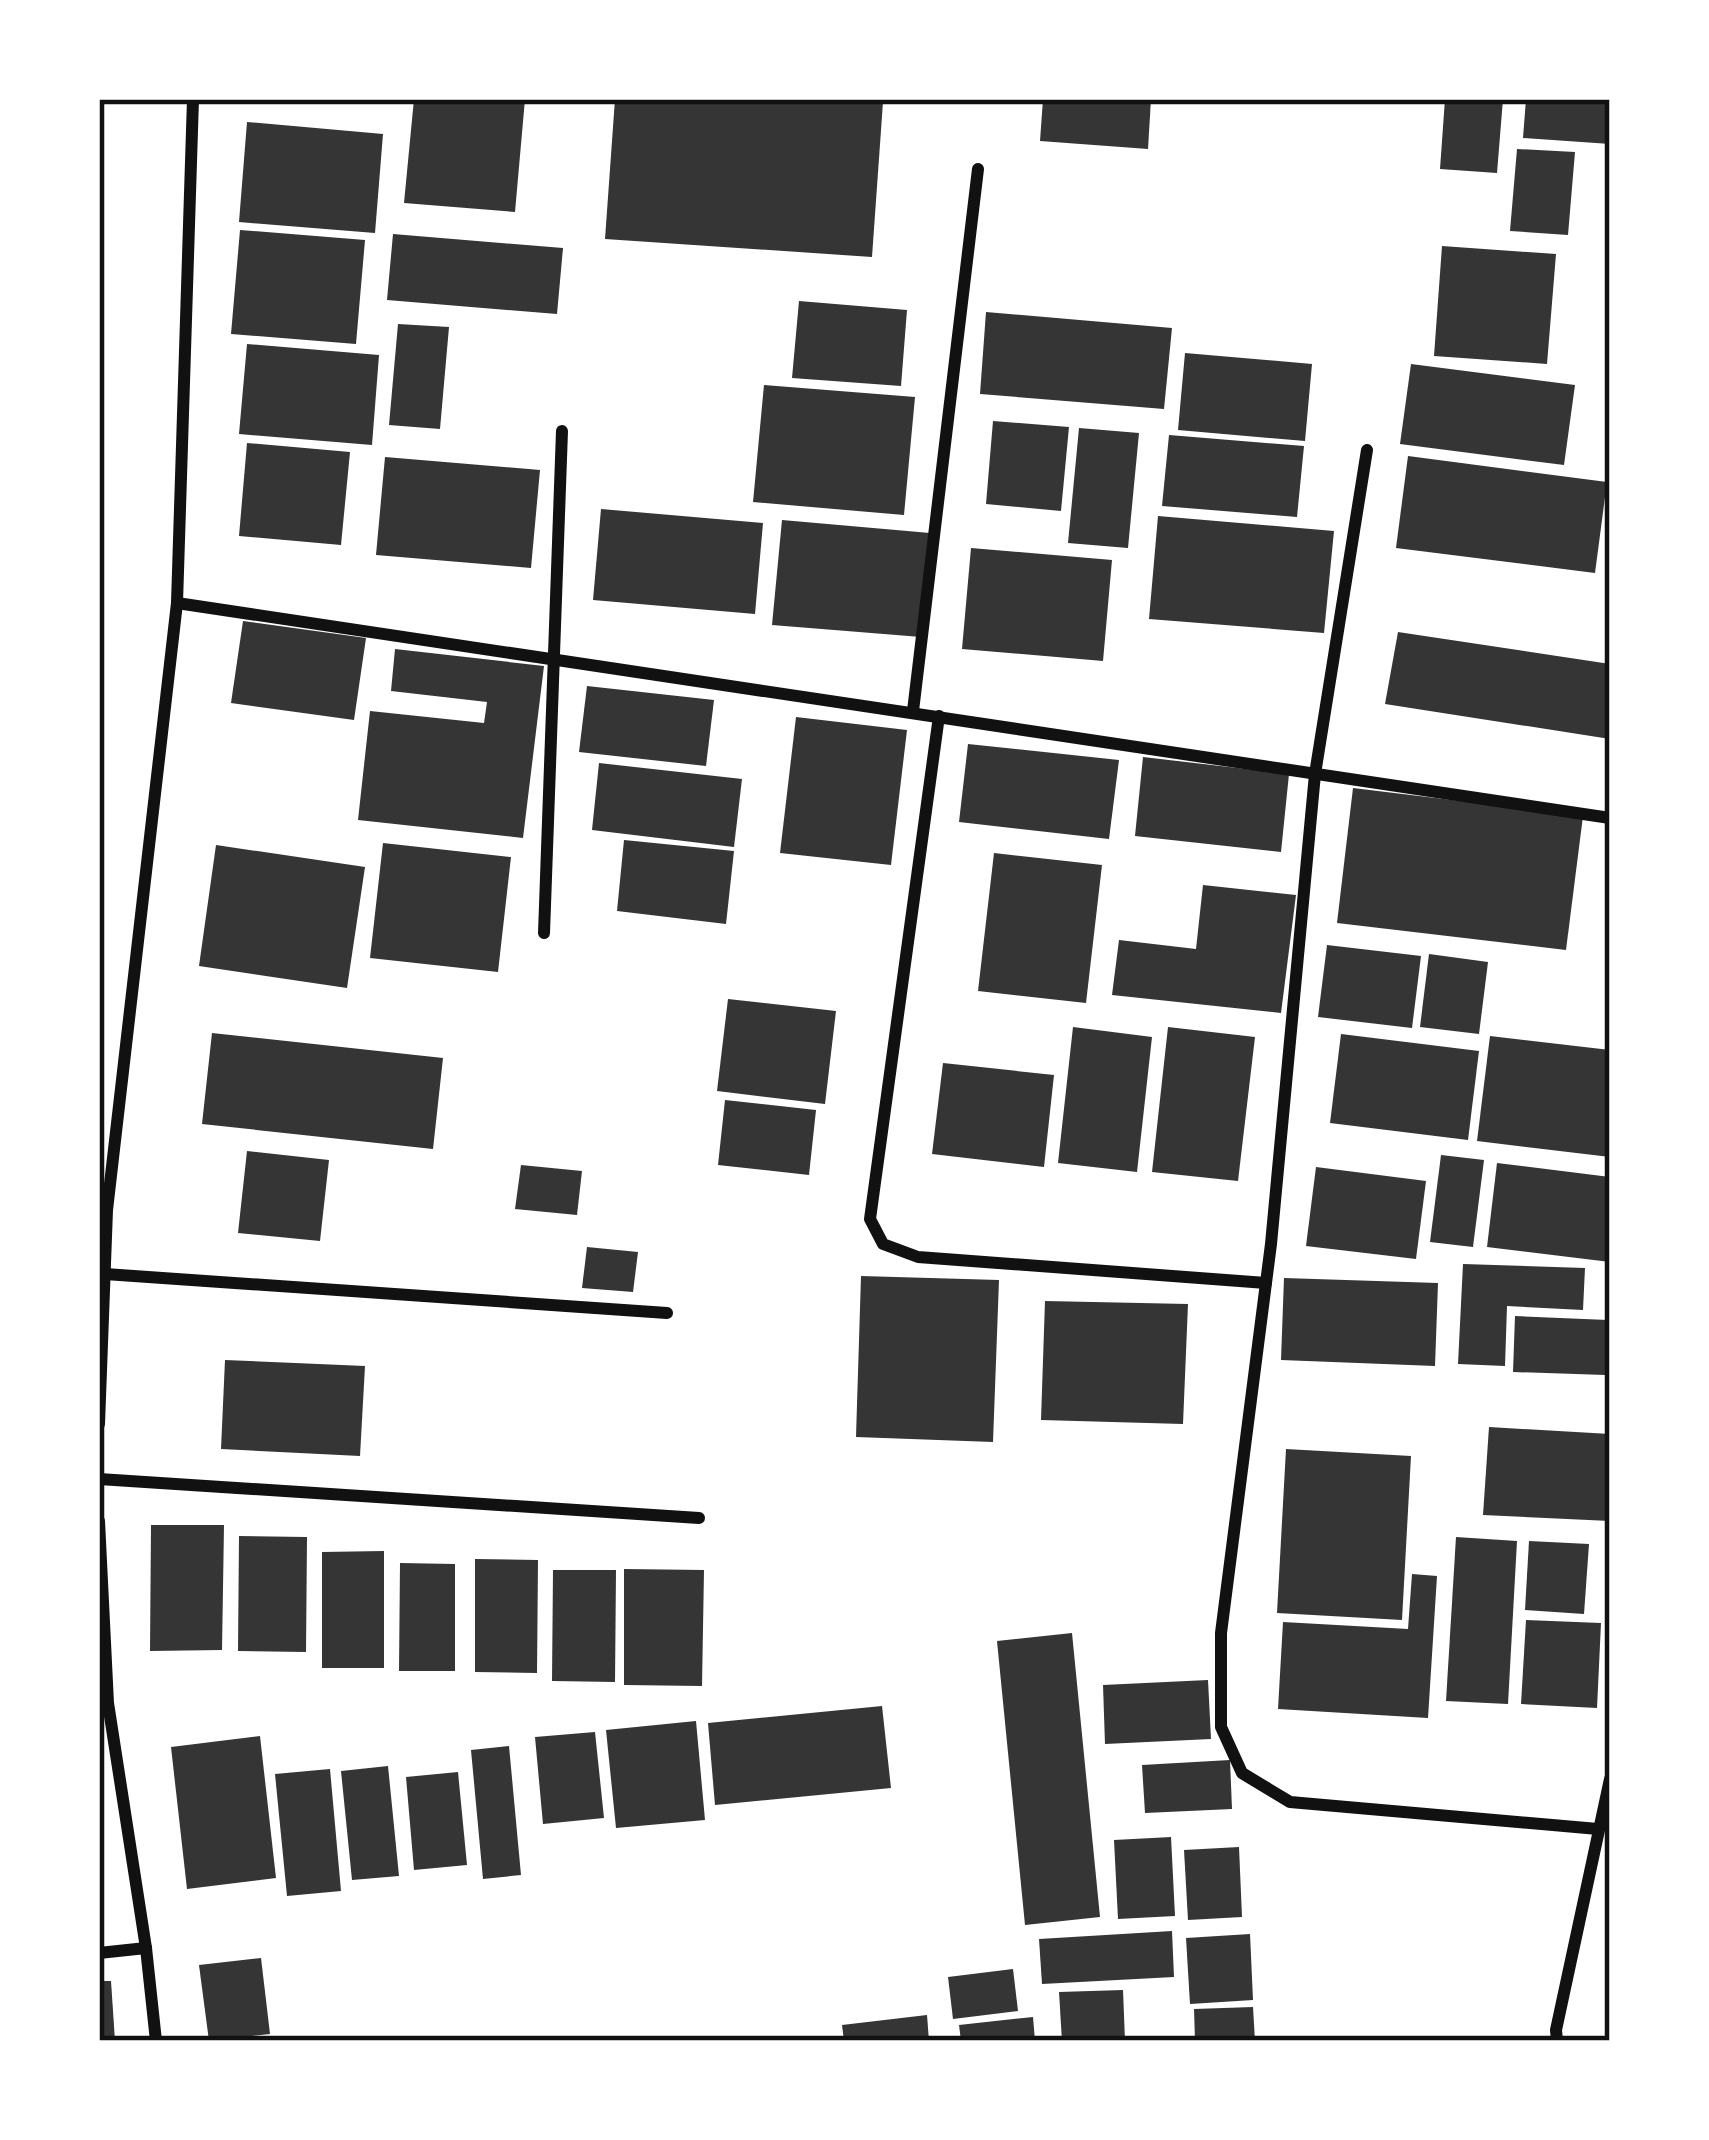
<svg xmlns="http://www.w3.org/2000/svg" width="1709" height="2140" viewBox="0 0 1709 2140" font-family="'Sofia Sans Condensed',sans-serif">
	<style>
		.building { fill: #353535 }
		.lines { fill: none; stroke-linecap: round; stroke-linejoin: round }
		.minor { stroke: #111; stroke-width: 12 }
		.neatline { fill: none; stroke: #111; stroke-width: 4.5 }
	</style>
	<rect width="100%" height="100%" fill="#fff"/>
	<g class="building">
		<polygon points="414,99 525,99 515,212 404,203"/>
		<polygon points="615,99 883,102 872,257 605,239"/>
		<polygon points="1043,99 1151,99 1148,149 1040,141"/>
		<polygon points="1445,99 1503,99 1497,173 1440,169"/>
		<polygon points="1526,99 1610,99 1610,144 1523,138"/>
		<polygon points="247,122 383,134 375,233 239,222"/>
		<polygon points="1517,149 1575,152 1568,235 1510,231"/>
		<polygon points="240,230 365,240 356,344 231,334"/>
		<polygon points="393,234 563,248 557,314 387,300"/>
		<polygon points="1442,246 1556,254 1547,364 1434,356"/>
		<polygon points="799,301 907,310 901,386 792,378"/>
		<polygon points="986,312 1172,328 1164,409 980,394"/>
		<polygon points="398,324 449,327 440,429 389,425"/>
		<polygon points="247,344 379,355 372,445 239,434"/>
		<polygon points="1185,353 1312,364 1305,441 1178,430"/>
		<polygon points="1411,364 1575,385 1564,465 1400,444"/>
		<polygon points="764,385 915,397 904,515 753,502"/>
		<polygon points="993,421 1069,427 1061,511 986,504"/>
		<polygon points="1079,428 1139,433 1128,548 1068,543"/>
		<polygon points="1169,435 1304,446 1297,517 1162,506"/>
		<polygon points="247,443 350,452 341,545 239,536"/>
		<polygon points="1408,456 1607,482 1595,573 1396,548"/>
		<polygon points="385,457 540,470 531,568 376,555"/>
		<polygon points="601,509 763,523 755,614 593,600"/>
		<polygon points="1158,516 1334,531 1324,633 1149,619"/>
		<polygon points="782,520 930,533 921,637 772,625"/>
		<polygon points="971,548 1112,560 1103,661 962,649"/>
		<polygon points="243,621 366,638 354,720 231,703"/>
		<polygon points="1398,632 1610,664 1610,739 1385,704"/>
		<polygon points="395,649 544,666 523,838 358,820 370,711 484,723 487,702 391,691"/>
		<polygon points="587,686 714,700 706,766 579,752"/>
		<polygon points="796,717 907,730 891,865 780,853"/>
		<polygon points="968,744 1119,760 1109,839 959,822"/>
		<polygon points="1143,757 1289,774 1281,852 1135,836"/>
		<polygon points="599,763 742,779 734,847 592,830"/>
		<polygon points="1353,788 1583,816 1566,950 1337,923"/>
		<polygon points="624,840 734,851 726,924 617,911"/>
		<polygon points="383,843 511,857 498,972 370,958"/>
		<polygon points="216,845 365,867 347,988 199,966"/>
		<polygon points="994,853 1102,865 1086,1003 978,991"/>
		<polygon points="1203,885 1296,895 1281,1013 1112,995 1119,940 1196,949"/>
		<polygon points="1327,945 1421,956 1412,1028 1318,1017"/>
		<polygon points="1429,954 1488,962 1479,1034 1420,1027"/>
		<polygon points="728,999 836,1011 825,1104 717,1091"/>
		<polygon points="1073,1027 1152,1037 1137,1172 1058,1163"/>
		<polygon points="1168,1027 1255,1037 1238,1181 1152,1172"/>
		<polygon points="212,1033 443,1058 433,1149 202,1124"/>
		<polygon points="1341,1034 1479,1051 1468,1140 1330,1123"/>
		<polygon points="1490,1036 1610,1050 1610,1157 1477,1141"/>
		<polygon points="943,1063 1054,1075 1044,1167 932,1154"/>
		<polygon points="725,1100 816,1110 809,1175 718,1165"/>
		<polygon points="247,1151 329,1160 320,1241 238,1233"/>
		<polygon points="1441,1155 1484,1160 1473,1247 1430,1242"/>
		<polygon points="1497,1163 1610,1177 1610,1262 1487,1247"/>
		<polygon points="521,1165 582,1171 577,1215 515,1209"/>
		<polygon points="1316,1167 1426,1181 1416,1259 1306,1246"/>
		<polygon points="587,1247 638,1252 633,1292 582,1288"/>
		<polygon points="1463,1264 1585,1268 1583,1310 1507,1306 1505,1366 1458,1364"/>
		<polygon points="861,1276 999,1280 993,1442 856,1437"/>
		<polygon points="1284,1278 1438,1283 1435,1366 1281,1360"/>
		<polygon points="1045,1301 1188,1304 1183,1424 1041,1420"/>
		<polygon points="1515,1316 1608,1320 1605,1375 1513,1372"/>
		<polygon points="225,1360 365,1366 360,1456 221,1449"/>
		<polygon points="1489,1427 1610,1434 1610,1521 1483,1515"/>
		<polygon points="1286,1449 1411,1456 1402,1620 1277,1613"/>
		<polygon points="151,1525 224,1525 222,1650 150,1651"/>
		<polygon points="239,1536 307,1537 306,1652 238,1651"/>
		<polygon points="1456,1537 1517,1541 1508,1704 1446,1701"/>
		<polygon points="1529,1541 1589,1544 1584,1614 1525,1610"/>
		<polygon points="384,1551 384,1668 322,1668 322,1552"/>
		<polygon points="475,1559 538,1560 537,1673 475,1672"/>
		<polygon points="400,1563 455,1564 455,1671 399,1671"/>
		<polygon points="624,1569 704,1570 702,1686 624,1685"/>
		<polygon points="553,1570 616,1570 615,1682 552,1681"/>
		<polygon points="1412,1574 1437,1576 1428,1718 1278,1709 1283,1622 1408,1629"/>
		<polygon points="1526,1620 1601,1623 1597,1708 1521,1704"/>
		<polygon points="1072,1633 1100,1917 1025,1925 997,1641"/>
		<polygon points="1208,1680 1211,1739 1105,1744 1103,1685"/>
		<polygon points="882,1706 891,1788 715,1805 708,1723"/>
		<polygon points="696,1721 705,1820 616,1828 606,1730"/>
		<polygon points="595,1732 604,1818 543,1824 535,1737"/>
		<polygon points="260,1736 276,1878 187,1889 171,1747"/>
		<polygon points="509,1746 521,1875 483,1879 471,1750"/>
		<polygon points="1230,1760 1232,1809 1145,1813 1142,1765"/>
		<polygon points="388,1766 399,1876 352,1880 341,1771"/>
		<polygon points="330,1769 341,1891 287,1896 275,1774"/>
		<polygon points="458,1772 467,1865 414,1870 406,1777"/>
		<polygon points="1171,1837 1175,1916 1118,1919 1114,1840"/>
		<polygon points="1239,1847 1242,1917 1188,1920 1184,1850"/>
		<polygon points="1172,1931 1174,1977 1042,1984 1039,1939"/>
		<polygon points="1250,1934 1253,2000 1190,2004 1186,1938"/>
		<polygon points="261,1958 270,2034 209,2041 199,1965"/>
		<polygon points="1013,1969 1018,2011 953,2019 948,1977"/>
		<polygon points="99,1981 111,1981 115,2041 99,2041"/>
		<polygon points="1123,1990 1125,2041 1062,2041 1059,1992"/>
		<polygon points="1253,2007 1255,2041 1195,2041 1194,2009"/>
		<polygon points="927,2015 929,2041 844,2041 842,2025"/>
		<polygon points="1033,2017 1035,2041 961,2041 959,2025"/>
	</g>
	<g class="lines">
		<g class="minor">
			<polyline points="1367,450 1315,774 1271,1244 1221,1633 1221,1727 1242,1773 1290,1802 1598,1829"/>
			<polyline points="177,603 1610,818"/>
			<polyline points="913,711 978,169"/>
			<polyline points="939,716 870,1219 883,1244 918,1257 1266,1283"/>
			<polyline points="544,933 562,431"/>
			<polyline points="105,1274 667,1313"/>
			<polyline points="99,1424 107,1210 177,603 193,99"/>
			<polyline points="99,1479 699,1518"/>
			<polyline points="99,1521 108,1703 146,1948 156,2041"/>
			<polyline points="99,1953 146,1948"/>
			<polyline points="1557,2041 1556,2030 1610,1779"/>
		</g>
	</g>
	<rect width="1709" height="2140" fill="none" stroke="#ffffff" stroke-width="204"/>
	<rect x="102" y="102" width="1505" height="1936" class="neatline"/>
</svg>
